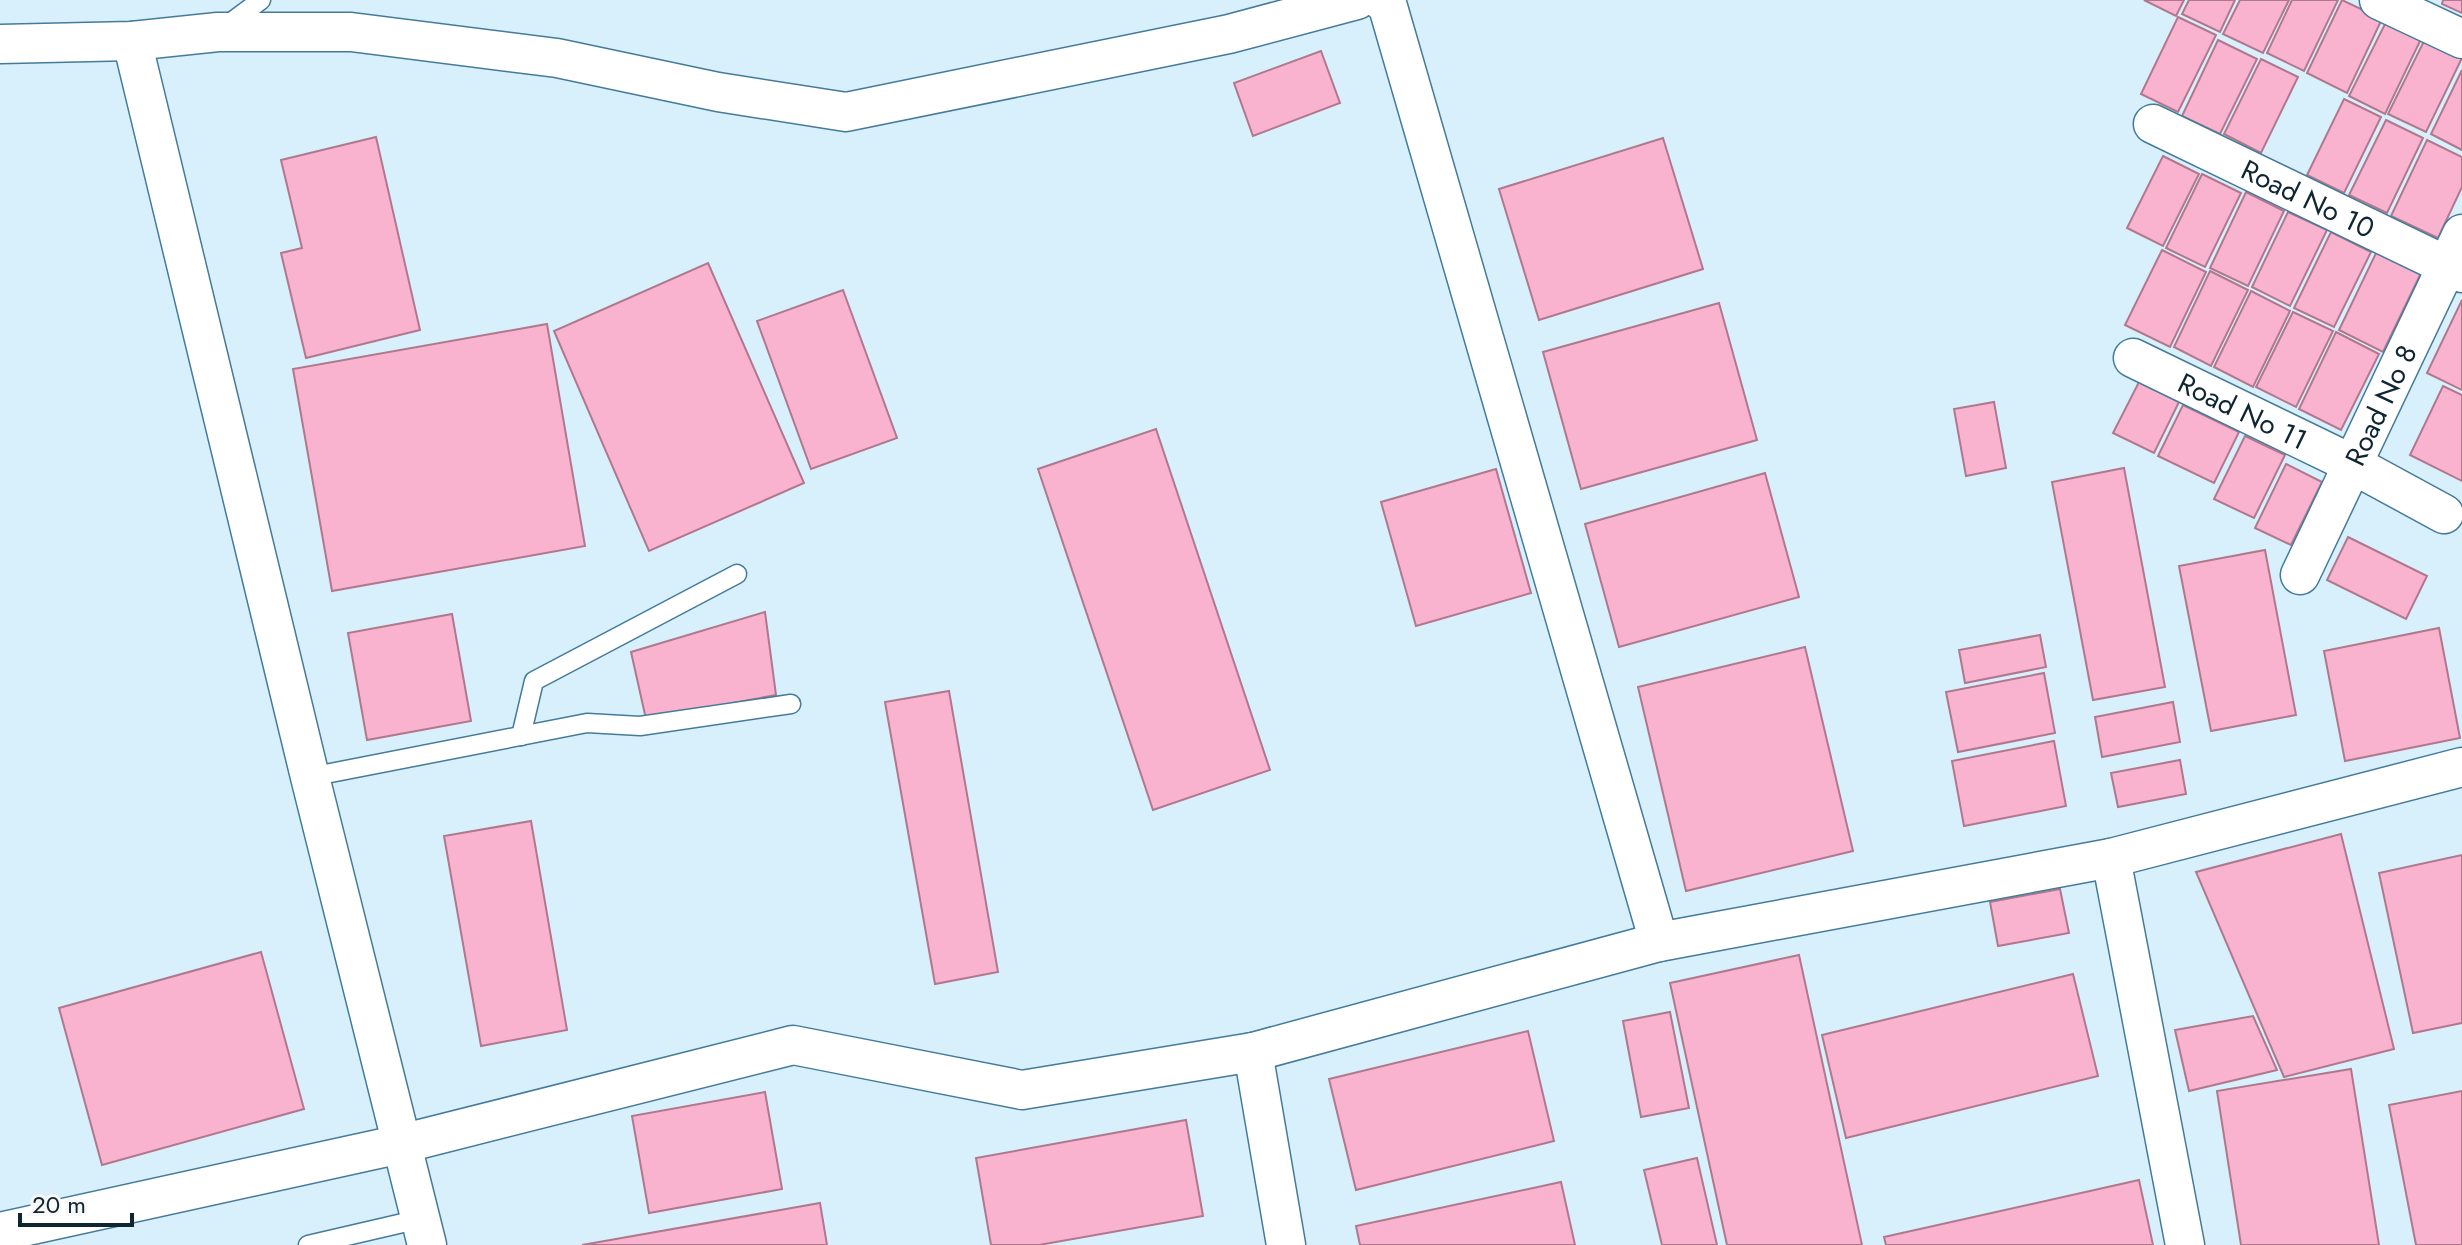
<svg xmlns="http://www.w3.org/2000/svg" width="2462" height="1245" viewBox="0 0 2462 1245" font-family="Jost,sans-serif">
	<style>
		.building { fill: #fab3ce; stroke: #b0788d; stroke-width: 2 }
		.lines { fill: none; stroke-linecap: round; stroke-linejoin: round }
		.service-casing { stroke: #447b9a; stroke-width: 21 }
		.minor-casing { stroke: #447b9a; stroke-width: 41 }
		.service { stroke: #fff; stroke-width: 18 }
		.minor { stroke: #fff; stroke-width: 38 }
		.labels { text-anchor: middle; stroke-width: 8; stroke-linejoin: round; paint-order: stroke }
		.street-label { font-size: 28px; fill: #0e2532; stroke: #f8f8f8 }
	</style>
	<rect width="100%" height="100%" fill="#d8effc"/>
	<g class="building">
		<polygon points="2144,0 2184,0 2176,16"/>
		<polygon points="2189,0 2235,0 2220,32 2182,14"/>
		<polygon points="2240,0 2289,0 2263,53 2223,34"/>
		<polygon points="2292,0 2338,0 2304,71 2267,53"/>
		<polygon points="2342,0 2382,19 2347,93 2307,73"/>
		<polygon points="2443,0 2462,0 2462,13 2442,4"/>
		<polygon points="2178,17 2216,35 2178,112 2141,94"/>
		<polygon points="2386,22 2421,39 2385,114 2349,96"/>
		<polygon points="2425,39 2462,58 2426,132 2388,114"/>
		<polygon points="2218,40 2257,59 2220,134 2182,116"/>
		<polygon points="1321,51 1340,103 1253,136 1234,83"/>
		<polygon points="2261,59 2298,77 2261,153 2224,134"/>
		<polygon points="2462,70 2462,150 2431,134"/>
		<polygon points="2344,99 2381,117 2344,193 2307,175"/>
		<polygon points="2386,120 2423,138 2387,213 2349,195"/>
		<polygon points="376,137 420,330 306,358 281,253 302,248 281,160"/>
		<polygon points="1663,138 1703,269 1539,320 1499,189"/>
		<polygon points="2427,140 2462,157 2462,187 2438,238 2391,216"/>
		<polygon points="2163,156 2199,174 2163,246 2127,228"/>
		<polygon points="2202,174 2241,193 2205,267 2166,248"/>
		<polygon points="2246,192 2284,211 2248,286 2210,268"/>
		<polygon points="2288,212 2327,230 2290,306 2252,287"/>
		<polygon points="2331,232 2371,252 2334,327 2294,308"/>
		<polygon points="2378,249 2422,271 2383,352 2339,330"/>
		<polygon points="2162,250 2206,272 2170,347 2125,325"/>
		<polygon points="708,263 804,483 649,551 554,331"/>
		<polygon points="2210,271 2248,290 2211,366 2174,347"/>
		<polygon points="843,290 897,438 811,469 757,321"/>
		<polygon points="2251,291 2290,311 2253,387 2214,367"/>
		<polygon points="2462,300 2462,390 2427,373"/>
		<polygon points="1719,303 1757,440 1581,489 1543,352"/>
		<polygon points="2293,312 2333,331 2296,407 2256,387"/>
		<polygon points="547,324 585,546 332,591 293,369"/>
		<polygon points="2336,332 2379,354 2341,430 2299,409"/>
		<polygon points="2139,382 2179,402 2154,453 2113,433"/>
		<polygon points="2443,386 2462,395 2462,481 2410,455"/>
		<polygon points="1994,402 2006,468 1966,476 1954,409"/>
		<polygon points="2183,405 2239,432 2214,483 2158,456"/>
		<polygon points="1156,429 1270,770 1153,810 1038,469"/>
		<polygon points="2245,436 2285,455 2254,518 2214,499"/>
		<polygon points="2286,464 2322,482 2291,545 2255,528"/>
		<polygon points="2124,468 2165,687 2093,700 2052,482"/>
		<polygon points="1496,469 1531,593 1416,626 1381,502"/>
		<polygon points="1765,473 1799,597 1619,647 1585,524"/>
		<polygon points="2348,537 2427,576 2406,619 2327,580"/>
		<polygon points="2265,550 2296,715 2211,731 2179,566"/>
		<polygon points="765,612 776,695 646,719 631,652"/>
		<polygon points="452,614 471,721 367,740 348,633"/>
		<polygon points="2439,628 2460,738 2345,761 2324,651"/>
		<polygon points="2040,635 2046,667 1965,683 1959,650"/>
		<polygon points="1805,647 1853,851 1686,891 1638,687"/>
		<polygon points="2044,673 2055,733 1958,752 1946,692"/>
		<polygon points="949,691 998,972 935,984 885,702"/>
		<polygon points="2173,702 2180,742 2102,757 2095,717"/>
		<polygon points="2054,741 2066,806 1964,826 1952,761"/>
		<polygon points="2180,760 2186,794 2118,807 2111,773"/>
		<polygon points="531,821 567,1030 481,1046 444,836"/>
		<polygon points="2341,834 2394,1049 2284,1077 2196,872"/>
		<polygon points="2462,855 2462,1023 2413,1033 2379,873"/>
		<polygon points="2060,889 2069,933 1998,946 1990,902"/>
		<polygon points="261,952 304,1109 102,1165 59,1008"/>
		<polygon points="1799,955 1862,1245 1727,1245 1670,983"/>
		<polygon points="2073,974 2098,1076 1846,1138 1822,1035"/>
		<polygon points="1670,1012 1689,1108 1641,1117 1623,1021"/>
		<polygon points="2253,1016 2277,1070 2189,1091 2175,1030"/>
		<polygon points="1528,1031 1554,1141 1356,1190 1329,1079"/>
		<polygon points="2351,1069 2379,1245 2241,1245 2217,1091"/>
		<polygon points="2462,1091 2462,1245 2416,1245 2389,1105"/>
		<polygon points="765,1092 782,1189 649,1213 632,1116"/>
		<polygon points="1186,1120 1203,1216 1039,1245 991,1245 976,1158"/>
		<polygon points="1697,1158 1717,1245 1662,1245 1644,1170"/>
		<polygon points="2139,1180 2153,1245 1886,1245 1884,1237"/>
		<polygon points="1561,1182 1575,1245 1360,1245 1356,1226"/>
		<polygon points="820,1203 827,1245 582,1245"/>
	</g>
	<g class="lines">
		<g class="service-casing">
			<g id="service">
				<polyline points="226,26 261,0"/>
				<polyline points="521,736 534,681 737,574"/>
				<polyline points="310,777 587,723 640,726 791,704"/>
				<polyline points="308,1245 420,1219"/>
			</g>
		</g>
		<g class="minor-casing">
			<g id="minor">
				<polyline points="1381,0 1388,7 1659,942"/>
				<polyline points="2379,0 2462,39"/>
				<polyline points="132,41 310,777 427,1245"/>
				<polyline points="0,44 132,41 218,32 351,32 557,58 718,92 846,112 1229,34 1357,0"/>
				<path id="s1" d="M2153 124 2462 273"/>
				<path id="s2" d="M2133 358 2352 464 2444 514"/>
				<path id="s3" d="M2300 575 2462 234"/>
				<polyline points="2111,858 2185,1245"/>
				<polyline points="1253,1052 1286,1245"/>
				<polyline points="0,1232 401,1144 793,1045 1022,1090 1253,1052 1659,942 2111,858 2462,767"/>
			</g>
		</g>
		<use href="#service" class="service"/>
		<use href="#minor" class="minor"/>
	</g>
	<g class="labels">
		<g class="street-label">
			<text dy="10" stroke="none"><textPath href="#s1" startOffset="172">Road No 10</textPath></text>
			<text dy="10" stroke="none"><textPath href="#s3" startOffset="188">Road No 8</textPath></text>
			<text dy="10" stroke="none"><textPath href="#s2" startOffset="122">Road No 11</textPath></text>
		</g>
	</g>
	<path d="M20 1213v12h112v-12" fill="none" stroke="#0e2532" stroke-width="4"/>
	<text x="32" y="1213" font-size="24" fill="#0e2532" stroke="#f8f8f8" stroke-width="6" paint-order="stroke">20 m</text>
</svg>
